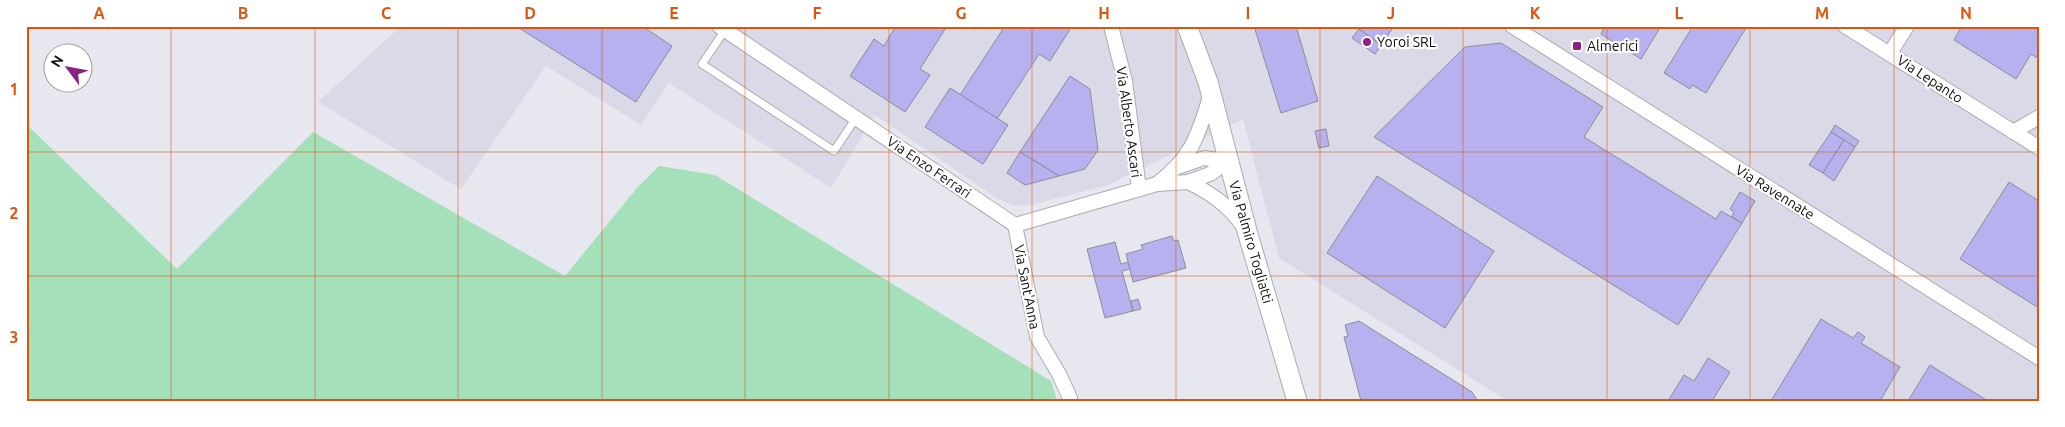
<svg xmlns="http://www.w3.org/2000/svg" width="2065" height="427" viewBox="0 0 2065 427" font-family="Ubuntu,sans-serif">
	<style>
		.built { fill: #dad9e8 }
		.green { fill: #a4e0b9 }
		.building { fill: #b7b1f0; stroke: #8d8d95 }
		.lines { fill: none; stroke-linecap: round; stroke-linejoin: round }
		.service-casing { stroke: #abaab2; stroke-width: 9 }
		.minor-casing { stroke: #abaab2; stroke-width: 16 }
		.secondary-casing { stroke: #abaab2; stroke-width: 21 }
		.service { stroke: #fff; stroke-width: 7 }
		.minor { stroke: #fff; stroke-width: 14 }
		.secondary { stroke: #fff; stroke-width: 19 }
		.grid { fill: none; stroke: #dd550c; stroke-width: 1; stroke-opacity: 0.55 }
		.poi-dot { fill: #8d2083; stroke: #fff; stroke-width: 2 }
		.labels { text-anchor: middle; stroke-width: 4.5; stroke-linejoin: round; paint-order: stroke }
		.poi-label { font-size: 14px; fill: #0b0b0d; stroke: #fff; text-anchor: start }
		.street-label { font-size: 14px; fill: #0b0b0d; stroke: #fff }
		.neatline { fill: none; stroke: #dd550c; stroke-width: 2 }
		.grid-label { font-size: 16px; text-anchor: middle; font-weight: bold; fill: #dd550c }
	</style>
	<rect width="100%" height="100%" fill="#e7e7ef"/>
	<polygon class="built" points="401,26 2039,26 2039,401 1508,401 1279,258 1243,119 1108,185 1027,206 1012,205 998,199 875,115 831,188 669,83 641,125 546,66 461,189 318,102"/>
	<polygon class="green" points="26,124 177,269 313,132 565,276 637,188 659,166 715,175 1051,381 1057,400 26,401"/>
	<g class="building">
		<polygon points="516,26 642,26 672,46 636,102"/>
		<polygon points="896,26 947,26 920,69 930,75 905,112 850,76 874,39 884,46"/>
		<polygon points="998,26 1072,26 1050,61 1039,54 997,119 960,95 1003,29"/>
		<polygon points="1254,26 1296,26 1318,101 1281,113"/>
		<polygon points="1361,26 1394,26 1381,45 1359,29"/>
		<polygon points="1605,26 1661,26 1641,59 1601,34"/>
		<polygon points="1693,26 1743,26 1746,28 1706,93 1692,85 1690,89 1664,73"/>
		<polygon points="1962,26 2039,26 2039,59 2031,54 2016,79 1954,40"/>
		<polygon points="1359,29 1381,45 1375,54 1352,38"/>
		<polygon points="1501,43 1603,107 1584,137 1716,219 1721,211 1742,223 1678,325 1374,137 1465,47"/>
		<polygon points="1070,76 1090,89 1098,150 1085,169 1059,176 1020,152"/>
		<polygon points="950,88 1008,125 983,164 925,127"/>
		<polygon points="1835,125 1859,141 1855,147 1831,132"/>
		<polygon points="1326,129 1329,146 1319,148 1315,131"/>
		<polygon points="1831,132 1844,140 1823,173 1809,165"/>
		<polygon points="1844,140 1855,147 1834,181 1823,173"/>
		<polygon points="1020,152 1059,176 1025,185 1007,173"/>
		<polygon points="1377,176 1494,251 1445,328 1327,253"/>
		<polygon points="2009,182 2039,201 2039,308 1960,259"/>
		<polygon points="1740,192 1755,201 1742,223 1732,217 1734,212 1730,209"/>
		<polygon points="1172,236 1174,241 1178,240 1186,268 1133,282 1126,254 1143,249 1141,245"/>
		<polygon points="1115,242 1121,264 1128,262 1130,269 1122,271 1133,311 1105,318 1087,249"/>
		<polygon points="1138,299 1141,309 1133,311 1131,301"/>
		<polygon points="1821,319 1853,338 1858,332 1865,337 1861,343 1900,367 1880,401 1771,401"/>
		<polygon points="1359,321 1472,392 1478,401 1361,401 1344,337 1348,336 1345,325"/>
		<polygon points="1708,358 1730,372 1712,401 1668,401 1684,375 1694,381"/>
		<polygon points="1930,365 1988,401 1908,401"/>
	</g>
	<g class="lines">
		<g class="service-casing">
			<polyline id="service" points="725,30 702,64 834,151 856,118"/>
		</g>
		<g class="minor-casing">
			<g id="minor">
				<polyline points="719,26 1015,225 1157,184 1188,182 1210,174 1228,161"/>
				<polyline points="1111,26 1125,81 1139,189"/>
				<polyline points="1512,26 2039,358"/>
				<polyline points="1845,26 2039,148"/>
				<polyline points="1890,53 1907,26"/>
				<polyline points="2013,132 2039,117"/>
				<polyline points="1178,167 1204,158 1228,161"/>
				<path d="M1188 182C1211 193 1228 205 1243 226"/>
				<path d="M1157 184C1194 155 1197 137 1211 94"/>
				<polyline points="1015,225 1037,337 1059,374 1070,398 1069,401"/>
			</g>
		</g>
		<g class="secondary-casing">
			<polyline id="secondary" points="1187,26 1208,82 1247,231 1297,401"/>
		</g>
		<use href="#service" class="service"/>
		<use href="#minor" class="minor"/>
		<use href="#secondary" class="secondary"/>
	</g>
	<path class="grid" d="M171 26V401M315 26V401M458 26V401M602 26V401M745 26V401M889 26V401M1032 26V401M1176 26V401M1320 26V401M1463 26V401M1607 26V401M1750 26V401M1894 26V401M26 152H2039M26 276H2039"/>
	<g class="poi-dot">
		<circle cx="1367" cy="42" r="5"/>
		<rect x="1572" y="41" width="10" height="10" rx="2.5"/>
	</g>
	<g class="labels">
		<g class="poi-label">
			<text x="1377" y="47">Yoroi SRL</text>
			<text x="1587" y="51">Almerici</text>
		</g>
		<g class="street-label">
			<text transform="translate(1930 79) rotate(33)" y="5">Via Lepanto</text>
			<text transform="translate(1129 122) rotate(82)" y="5">Via Alberto Ascari</text>
			<text transform="translate(929 167) rotate(34)" y="5">Via Enzo Ferrari</text>
			<text transform="translate(1775 192) rotate(32)" y="5">Via Ravennate</text>
			<text transform="translate(1251 242) rotate(74)" y="5">Via Palmiro Togliatti</text>
			<text transform="translate(1027 287) rotate(79)" y="5">Via Sant'Anna</text>
		</g>
	</g>
	<rect width="2065" height="427" fill="none" stroke="#ffffff" stroke-width="55"/>
	<g transform="translate(68 68) rotate(302)"><circle r="24" fill="#ffffff" stroke="#9d9d9e"/>
	<path d="M0-4L9 19L0 12L-9 19Z" fill="#8d2083"/>
	<text y="-8" font-size="14" font-weight="bold" text-anchor="middle" fill="#0b0b0d">N</text>
	</g>
	<rect x="28" y="28" width="2010" height="372" class="neatline"/>
	<g class="grid-label">
		<text x="99" y="19">A</text>
		<text x="243" y="19">B</text>
		<text x="386" y="19">C</text>
		<text x="530" y="19">D</text>
		<text x="674" y="19">E</text>
		<text x="817" y="19">F</text>
		<text x="961" y="19">G</text>
		<text x="1104" y="19">H</text>
		<text x="1248" y="19">I</text>
		<text x="1391" y="19">J</text>
		<text x="1535" y="19">K</text>
		<text x="1679" y="19">L</text>
		<text x="1822" y="19">M</text>
		<text x="1966" y="19">N</text>
		<text x="14" y="95">1</text>
		<text x="14" y="219">2</text>
		<text x="14" y="343">3</text>
	</g>
</svg>
